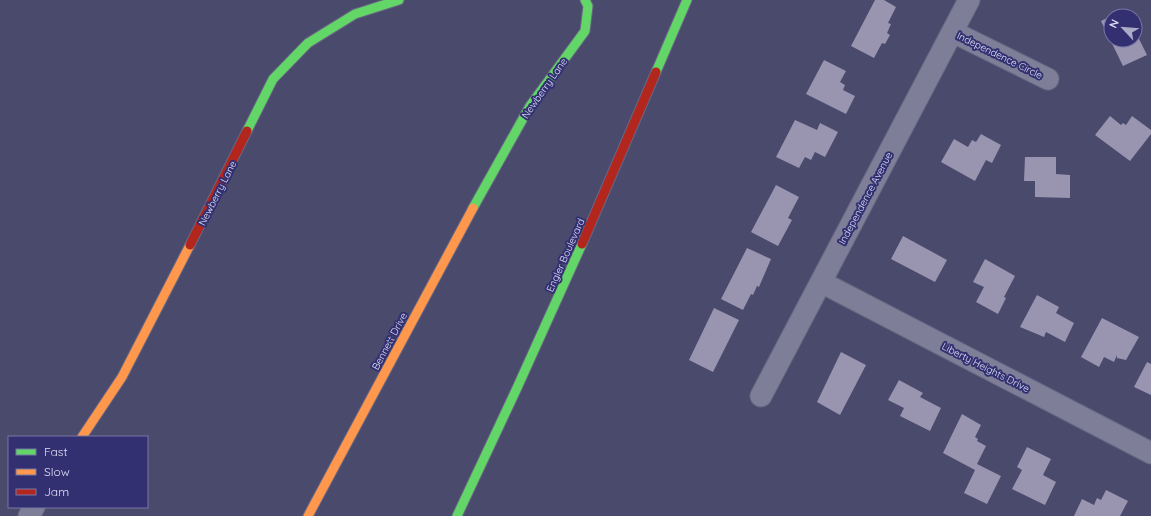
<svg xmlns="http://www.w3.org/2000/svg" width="1151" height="516" viewBox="0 0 1151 516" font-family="Quicksand,sans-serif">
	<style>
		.building { fill: #9994b0 }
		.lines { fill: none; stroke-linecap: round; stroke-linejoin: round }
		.street-casing { stroke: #686783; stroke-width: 23 }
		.fast-casing { stroke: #686783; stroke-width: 11 }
		.slow-casing { stroke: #686783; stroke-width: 11 }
		.jam-casing { stroke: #686783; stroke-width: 11 }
		.street { stroke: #7e7e98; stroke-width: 21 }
		.fast { stroke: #63d668; stroke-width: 9 }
		.slow { stroke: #ff974d; stroke-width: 9 }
		.jam { stroke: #b3261e; stroke-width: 9 }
		.labels { text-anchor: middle; stroke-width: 4; stroke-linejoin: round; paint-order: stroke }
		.street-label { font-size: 10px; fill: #dee0f8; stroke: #323070 }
	</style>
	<rect width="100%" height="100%" fill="#4a4a6d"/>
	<g class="building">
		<polygon points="875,0 884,0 896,7 888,23 891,24 887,33 890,35 885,44 882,43 874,58 851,46"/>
		<polygon points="1125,9 1128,16 1111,16"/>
		<polygon points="1111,16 1111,40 1135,40 1135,31 1147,55 1123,66 1101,21"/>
		<polygon points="824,60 846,71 840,82 845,85 843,90 855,96 846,114 806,94"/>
		<polygon points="1110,116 1121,125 1123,123 1126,125 1132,116 1151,130 1151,134 1130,161 1095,135"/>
		<polygon points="795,120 817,130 820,123 838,132 825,157 815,152 811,160 805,157 799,168 776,157"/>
		<polygon points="981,134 1001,145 992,163 986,160 975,181 941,162 954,139 968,147 972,140 976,142"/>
		<polygon points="1025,157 1056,157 1056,174 1070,175 1070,198 1035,197 1035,181 1024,181"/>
		<polygon points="776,185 799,197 788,218 792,220 778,246 751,232"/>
		<polygon points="903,236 947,260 935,282 891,259"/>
		<polygon points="747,248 771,259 759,287 757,286 753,295 751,294 743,310 721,299"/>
		<polygon points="985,259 1015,276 1004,297 1006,298 998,314 976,302 984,287 973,282"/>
		<polygon points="1037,295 1059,307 1056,313 1074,323 1065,342 1046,332 1044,337 1020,327"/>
		<polygon points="714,308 739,320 713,372 689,360"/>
		<polygon points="1102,318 1139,337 1126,360 1117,358 1117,355 1114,362 1104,357 1099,367 1081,357"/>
		<polygon points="841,352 866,365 840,415 817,402"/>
		<polygon points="1147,362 1151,364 1151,395 1134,387"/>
		<polygon points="899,380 923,393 920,397 941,408 930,431 900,416 904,408 888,400"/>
		<polygon points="962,414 981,425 975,437 978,439 977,441 986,446 977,464 1001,476 987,504 964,493 975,470 943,453"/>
		<polygon points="1027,447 1051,459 1043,475 1056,482 1045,505 1012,489 1022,470 1017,467"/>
		<polygon points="1106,490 1128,501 1120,516 1074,516 1082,499 1094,505 1097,498 1101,500"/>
	</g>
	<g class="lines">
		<g class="street-casing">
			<g id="street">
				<polyline points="953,32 1048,79"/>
				<polyline points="821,282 1151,453"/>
				<polyline points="761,396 969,0"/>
				<polyline points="29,516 34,507"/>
			</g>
		</g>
		<g class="fast-casing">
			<g id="fast">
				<polyline points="656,72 687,0"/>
				<polyline points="247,131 273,79 308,43 355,14 399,0"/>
				<polyline points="473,208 530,106 585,31 588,6 585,0"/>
				<polyline points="457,516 517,388 582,244"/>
			</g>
		</g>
		<g class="slow-casing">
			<g id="slow">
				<polyline points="82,437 122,377 190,245"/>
				<polyline points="308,516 473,208"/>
			</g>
		</g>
		<g class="jam-casing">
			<g id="jam">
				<polyline points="582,244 656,72"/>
				<polyline points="190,245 247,131"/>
			</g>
		</g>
		<use href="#street" class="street"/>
		<use href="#fast" class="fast"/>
		<use href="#slow" class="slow"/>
		<use href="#jam" class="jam"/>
	</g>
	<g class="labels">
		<g class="street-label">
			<text transform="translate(1000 55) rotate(26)" y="4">Independence Circle</text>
			<text transform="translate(544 88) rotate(-55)" y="4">Newberry Lane</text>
			<text transform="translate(217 193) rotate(-63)" y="4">Newberry Lane</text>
			<text transform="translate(865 198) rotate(-62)" y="4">Independence Avenue</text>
			<text transform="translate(565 255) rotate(-66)" y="4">Engler Boulevard</text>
			<text transform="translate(389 341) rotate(-62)" y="4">Bennett Drive</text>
			<text transform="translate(986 367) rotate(27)" y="4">Liberty Heights Drive</text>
		</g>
	</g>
	<rect x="8" y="436" width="140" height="72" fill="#323070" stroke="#7776a6"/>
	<rect x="16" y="449" width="20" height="6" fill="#63d668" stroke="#7776a6"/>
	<text x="44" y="456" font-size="12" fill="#dee0f8">Fast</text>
	<rect x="16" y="469" width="20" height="6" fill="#ff974d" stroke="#7776a6"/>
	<text x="44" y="476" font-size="12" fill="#dee0f8">Slow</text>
	<rect x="16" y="489" width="20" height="6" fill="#b3261e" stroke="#7776a6"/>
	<text x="44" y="496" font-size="12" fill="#dee0f8">Jam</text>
	<g transform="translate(1123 28) rotate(296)"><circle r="19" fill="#323070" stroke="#7776a6"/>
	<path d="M0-3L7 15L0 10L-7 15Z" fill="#aaacc7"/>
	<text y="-6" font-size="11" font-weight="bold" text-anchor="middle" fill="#dee0f8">N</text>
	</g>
</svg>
